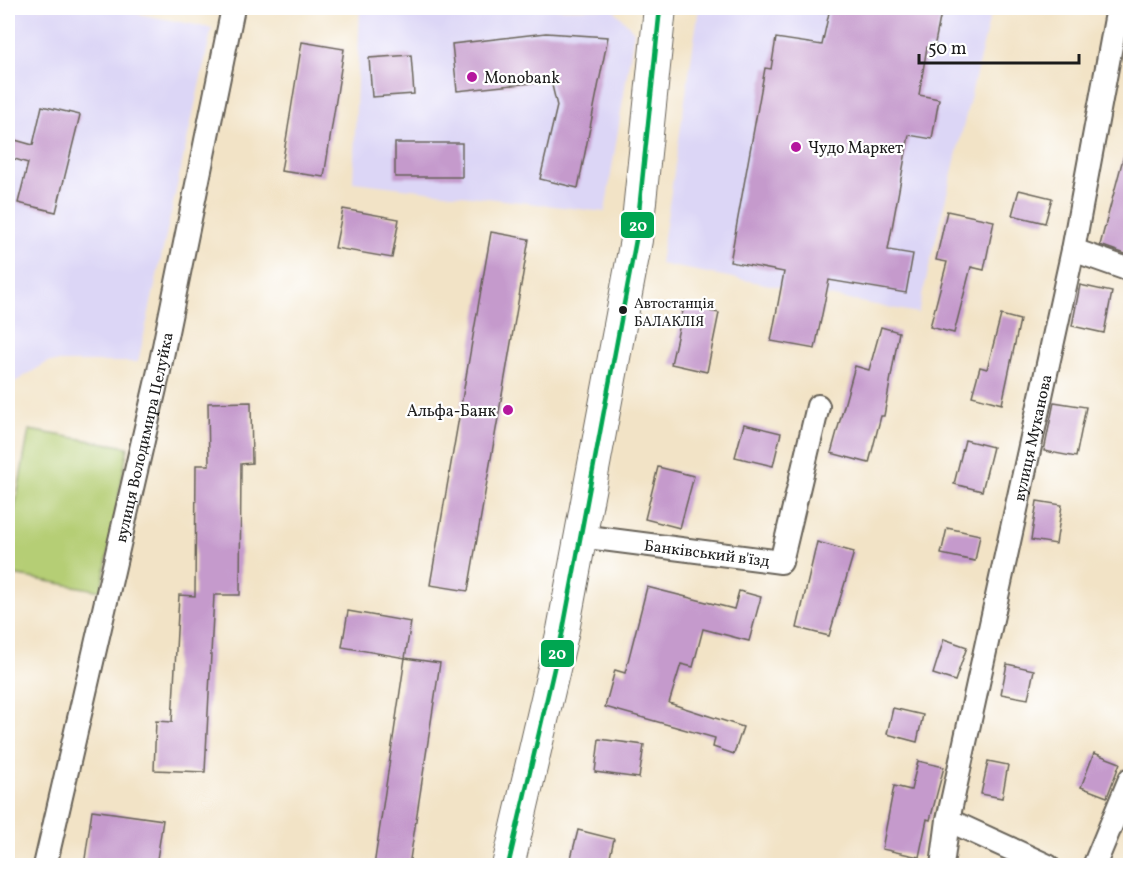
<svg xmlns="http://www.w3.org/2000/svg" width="1138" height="873" viewBox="0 0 1138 873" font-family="Vollkorn,serif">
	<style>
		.built { fill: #dcd6f6 }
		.green { fill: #b5ce74; stroke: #687548; stroke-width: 1.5 }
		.building { fill: #c59acc }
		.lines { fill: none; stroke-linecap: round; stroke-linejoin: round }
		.street-casing { stroke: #676258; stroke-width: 26 }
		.secondary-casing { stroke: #676258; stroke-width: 34 }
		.street { stroke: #fff; stroke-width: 22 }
		.secondary { stroke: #fff; stroke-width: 32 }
		.bus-1-casing { stroke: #fff; stroke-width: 9 }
		.bus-1 { stroke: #00a651; stroke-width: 4.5 }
		.poi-dot { fill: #b5179e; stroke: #fff; stroke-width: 2 }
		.bus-dot { fill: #1c1c1c; stroke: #fff; stroke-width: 2 }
		.labels { text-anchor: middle; stroke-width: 4.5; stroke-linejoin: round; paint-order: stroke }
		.bus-label { font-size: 14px; fill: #1c1c1c; stroke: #fff; text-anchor: start }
		.poi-label { font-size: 16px; fill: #1c1c1c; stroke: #fff; text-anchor: start }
		.street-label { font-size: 16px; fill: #1c1c1c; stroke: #fff }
		.line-badge { stroke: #fff; stroke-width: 2 }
		.badge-label { font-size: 16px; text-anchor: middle; font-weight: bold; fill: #fff }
	</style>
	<rect width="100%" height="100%" fill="#fff"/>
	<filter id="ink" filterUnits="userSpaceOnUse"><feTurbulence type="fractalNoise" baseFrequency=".0167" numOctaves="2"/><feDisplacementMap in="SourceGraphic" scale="12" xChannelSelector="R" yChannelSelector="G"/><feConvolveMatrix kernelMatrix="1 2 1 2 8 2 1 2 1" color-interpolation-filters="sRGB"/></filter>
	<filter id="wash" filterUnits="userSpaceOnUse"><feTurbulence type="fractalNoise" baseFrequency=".008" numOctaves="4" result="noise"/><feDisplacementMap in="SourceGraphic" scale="24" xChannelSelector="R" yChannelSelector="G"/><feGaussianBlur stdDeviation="1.35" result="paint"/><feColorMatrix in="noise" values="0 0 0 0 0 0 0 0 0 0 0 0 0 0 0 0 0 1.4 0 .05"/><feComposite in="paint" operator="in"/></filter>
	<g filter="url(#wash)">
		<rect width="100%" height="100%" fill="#f2e3c6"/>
		<g class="built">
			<polygon points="8,8 107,8 212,28 138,362 48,362 8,386"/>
			<polygon points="699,8 992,8 918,313 660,264"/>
			<polygon points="360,9 613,9 634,31 605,212 353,182"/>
		</g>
		<polygon class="green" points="29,430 128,447 101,591 8,574 8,546"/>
		<g id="blocks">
			<g class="building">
				<polygon points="830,8 942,8 934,48 927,47 919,95 939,99 932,139 909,135 888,250 913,254 906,293 829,280 815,349 771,341 784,272 730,262 765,68 771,69 776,38 822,45"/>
				<polygon points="546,33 608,37 578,188 540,179 557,106 551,81 457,91 452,44"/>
				<polygon points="302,42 344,49 324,177 281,171"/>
				<polygon points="411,55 414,94 372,97 369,58"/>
				<polygon points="42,106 80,115 56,212 18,203 28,163 8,157 8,138 33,145"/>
				<rect x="395" y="143" width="67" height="34"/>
				<polygon points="1125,151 1131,152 1131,256 1100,245"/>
				<polygon points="1019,190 1052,198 1045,223 1012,215"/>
				<polygon points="343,209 399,219 392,258 335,248"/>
				<polygon points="947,211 994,221 984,270 971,267 954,333 930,327 947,262 936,260"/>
				<polygon points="491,232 529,239 468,591 430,585"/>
				<polygon points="1080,285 1112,292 1104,333 1072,326"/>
				<polygon points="684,306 719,313 707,372 671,364"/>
				<polygon points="1001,315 1020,320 1002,404 972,396 980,367 987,369"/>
				<polygon points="881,327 899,332 884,416 881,416 869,463 831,453 855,366 869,370"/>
				<polygon points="251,402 252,463 241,464 240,595 214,595 205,772 154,770 156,721 172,722 179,595 195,596 196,465 209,465 208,403"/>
				<polygon points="1054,402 1086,407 1076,457 1044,451"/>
				<polygon points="744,424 781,433 773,466 735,457"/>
				<polygon points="965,440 993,447 982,491 954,484"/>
				<polygon points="658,467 694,476 680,528 645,519"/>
				<polygon points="1037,501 1062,505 1056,544 1031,540"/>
				<polygon points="947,528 980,535 975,561 941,554"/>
				<polygon points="817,542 854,552 829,636 797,628"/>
				<polygon points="647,587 734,609 739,591 761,597 749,641 703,629 693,667 681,664 669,703 743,727 734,754 713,747 715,738 605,707 615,670 625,673"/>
				<polygon points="348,611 411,622 405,658 342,647"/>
				<polygon points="944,639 967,647 955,681 933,674"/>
				<polygon points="405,658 440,663 409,866 374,866"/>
				<polygon points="1007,664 1034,670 1028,699 1001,694"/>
				<polygon points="893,708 923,715 917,742 887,734"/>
				<polygon points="599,739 644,745 639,778 595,772"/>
				<polygon points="1094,753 1120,763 1107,797 1081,787"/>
				<polygon points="918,761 944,767 930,820 927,819 919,857 882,849 894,786 911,790"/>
				<polygon points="988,761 1008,765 1002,798 981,794"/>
				<polygon points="92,810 163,820 156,866 84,866"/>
				<polygon points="578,830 614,839 608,866 569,866"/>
			</g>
		</g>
	</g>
	<g filter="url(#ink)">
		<use href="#blocks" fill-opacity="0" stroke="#676258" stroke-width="1.5"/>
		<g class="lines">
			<g class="street-casing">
				<g id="street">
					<polyline points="1073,250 1130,270"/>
					<path id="s1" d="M580 536 781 562 818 406"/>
					<polyline points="948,820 1048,866"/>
					<path id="s2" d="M45 866 159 371 233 8"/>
					<path id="s3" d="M942 866 948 820 1073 250 1118 8"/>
					<polyline points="1094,866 1130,779"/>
				</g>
			</g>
			<g class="secondary-casing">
				<polyline id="secondary" points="508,866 563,630 636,240 660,8"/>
			</g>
			<use href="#street" class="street"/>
			<use href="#secondary" class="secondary"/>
			<g class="bus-1-casing">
				<polyline id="bus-1" points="508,866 563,630 636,240 660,8"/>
			</g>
			<use href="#bus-1" class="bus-1"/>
		</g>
	</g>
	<g class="poi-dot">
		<circle cx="472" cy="77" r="6"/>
		<circle cx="796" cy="147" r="6"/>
		<circle cx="508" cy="410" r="6"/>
	</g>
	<circle class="bus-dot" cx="623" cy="310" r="5"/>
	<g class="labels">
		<g class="bus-label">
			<text x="634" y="308">Автостанція<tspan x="634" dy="18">БАЛАКЛІЯ</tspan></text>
		</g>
		<g class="poi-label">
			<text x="484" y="83">Monobank</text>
			<text x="808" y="153">Чудо Маркет</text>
			<text x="496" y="416" text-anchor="end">Альфа-Банк</text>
		</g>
		<g class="street-label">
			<text dy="6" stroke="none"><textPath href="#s2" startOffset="440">вулиця Володимира Целуйка</textPath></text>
			<text dy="6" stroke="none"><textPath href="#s3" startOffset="438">вулиця Муканова</textPath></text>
			<text dy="6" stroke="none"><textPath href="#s1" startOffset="128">Банківський в'їзд</textPath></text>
		</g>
	</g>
	<g class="line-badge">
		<rect x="620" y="211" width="35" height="28" rx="6" fill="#00a651"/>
		<rect x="540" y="639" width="35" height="29" rx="6" fill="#00a651"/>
	</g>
	<g class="badge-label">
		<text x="638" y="231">20</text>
		<text x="557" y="659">20</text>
	</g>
	<rect width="1138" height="873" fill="none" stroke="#fff" stroke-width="30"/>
	<path d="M919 54v9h160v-9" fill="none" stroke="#1c1c1c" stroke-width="3"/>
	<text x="928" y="54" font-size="18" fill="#1c1c1c" stroke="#ffffff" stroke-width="4.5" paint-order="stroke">50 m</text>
</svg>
